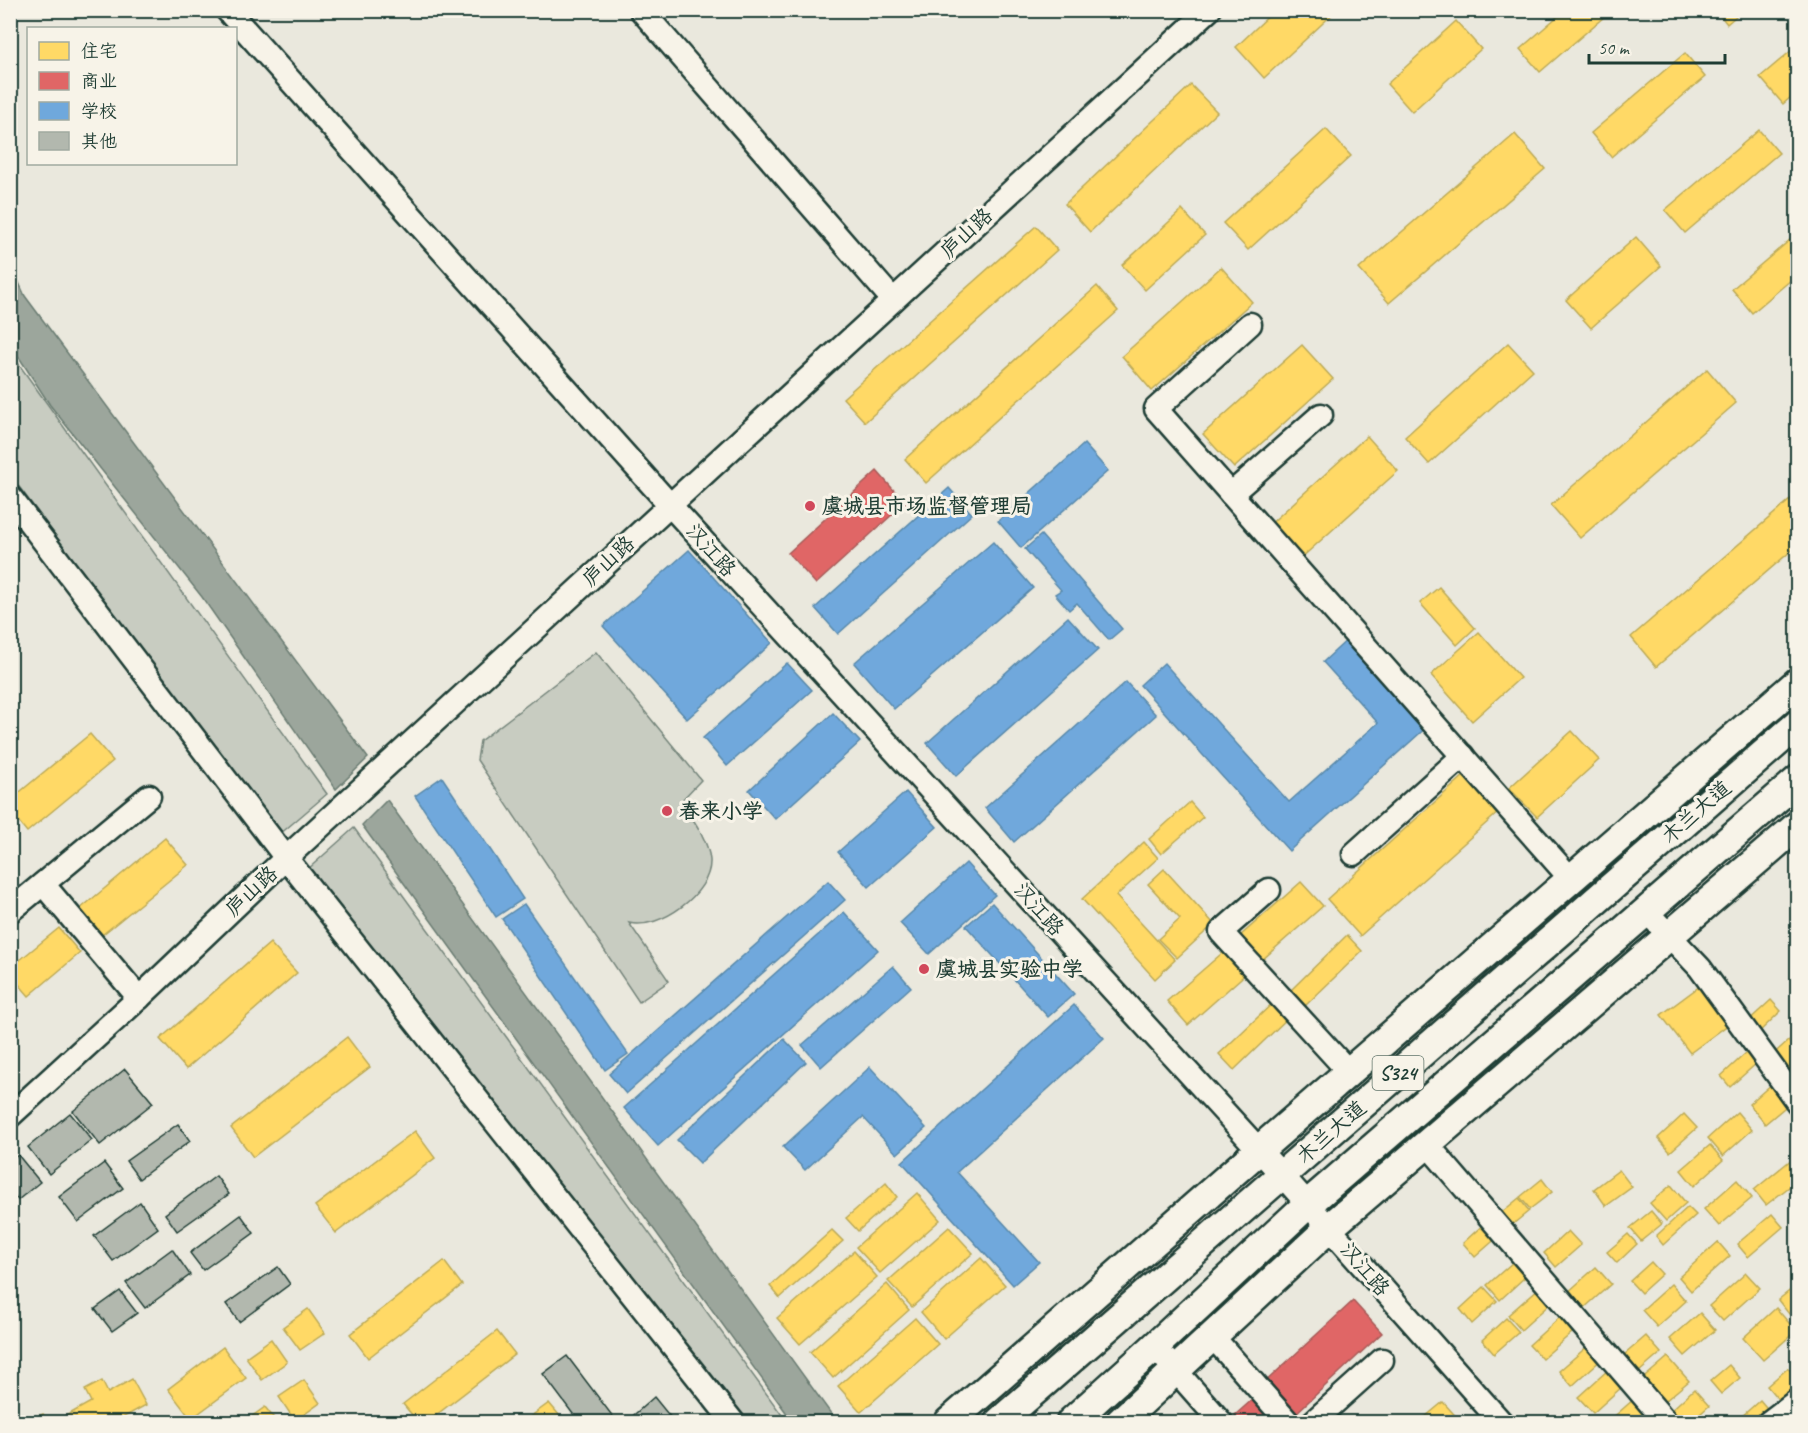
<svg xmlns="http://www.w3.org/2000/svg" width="1808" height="1433" viewBox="0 0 1808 1433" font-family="Caveat,'LXGW WenKai TC',sans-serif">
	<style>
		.green { fill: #c8ccc1; stroke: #74847a; stroke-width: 1.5 }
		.water { fill: #9ca69c; stroke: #6a7c72; stroke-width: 1.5 }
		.homes { fill: #ffd966; stroke: #bcaa57; stroke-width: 1.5 }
		.shops { fill: #e06666; stroke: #a65a57; stroke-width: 1.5 }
		.schools { fill: #6fa8dc; stroke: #5788aa; stroke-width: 1.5 }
		.building { fill: #b2b8ae; stroke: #1f3d34; stroke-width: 1.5 }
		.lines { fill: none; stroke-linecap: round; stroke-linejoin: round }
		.minor-casing { stroke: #1f3d34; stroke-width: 27 }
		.major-casing { stroke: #1f3d34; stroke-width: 33 }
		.minor { stroke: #f7f3e8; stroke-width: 22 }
		.major { stroke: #f7f3e8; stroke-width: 28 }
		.poi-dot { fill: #d1495b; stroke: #f7f3e8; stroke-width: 2 }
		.labels { text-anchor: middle; stroke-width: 6; stroke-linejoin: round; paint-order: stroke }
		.shield { fill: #f7f3e8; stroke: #60746a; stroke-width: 1.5 }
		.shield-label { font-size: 20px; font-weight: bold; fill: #1f3d34 }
		.street-label { font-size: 21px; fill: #1f3d34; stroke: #f7f3e8 }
		.poi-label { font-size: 21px; font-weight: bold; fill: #1f3d34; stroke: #f7f3e8; text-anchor: start }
	</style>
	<rect width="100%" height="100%" fill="#eae8dd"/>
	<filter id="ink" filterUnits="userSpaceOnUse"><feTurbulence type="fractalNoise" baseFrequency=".0167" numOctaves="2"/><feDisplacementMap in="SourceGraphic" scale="12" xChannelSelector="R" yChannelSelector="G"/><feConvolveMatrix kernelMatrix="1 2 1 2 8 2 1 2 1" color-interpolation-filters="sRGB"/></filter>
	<g filter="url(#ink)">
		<g class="green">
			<polygon points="10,352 327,794 279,835 11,476"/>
			<path d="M596 652 701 780 681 801C692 818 708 839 710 860 712 893 659 931 629 923L669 981 639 1002 477 760 480 741Z"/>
			<polygon points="354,828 787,1422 739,1422 307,870"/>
		</g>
		<g class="water">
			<polygon points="11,265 25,296 368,758 336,789 202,597 50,405 11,345"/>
			<polygon points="387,800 837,1422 793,1422 362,825"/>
		</g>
		<g class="homes">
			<polygon points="1275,10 1337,10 1264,78 1236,47"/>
			<polygon points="1565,10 1612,10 1540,72 1520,49"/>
			<polygon points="1716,10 1743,10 1727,24"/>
			<polygon points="1456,21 1481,49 1412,112 1387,84"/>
			<polygon points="1798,45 1798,91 1783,104 1760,77"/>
			<polygon points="1685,53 1705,77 1611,157 1591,133"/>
			<polygon points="1191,85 1217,112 1090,232 1065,204"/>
			<polygon points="1326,129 1351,156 1248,250 1223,223"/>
			<polygon points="1759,130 1779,153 1685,233 1665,210"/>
			<polygon points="1515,134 1545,169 1389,303 1359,269"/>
			<polygon points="1182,210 1205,235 1145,290 1122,265"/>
			<polygon points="1036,226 1057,250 865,422 843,398"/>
			<polygon points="1798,233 1798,274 1752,313 1732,289"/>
			<polygon points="1636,237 1661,266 1591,328 1566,300"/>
			<polygon points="1221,267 1252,302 1152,391 1122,356"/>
			<polygon points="1097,286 1118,311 926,483 905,459"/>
			<polygon points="1508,343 1533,370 1429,464 1405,437"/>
			<polygon points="1302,345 1333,379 1234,468 1203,434"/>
			<polygon points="1707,369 1736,403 1580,538 1551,505"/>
			<polygon points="1367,436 1398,471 1299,560 1268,526"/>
			<polygon points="1798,493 1798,545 1656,667 1631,637"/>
			<polygon points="1439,587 1475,628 1457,645 1420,603"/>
			<polygon points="1479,632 1520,678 1472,721 1431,675"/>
			<polygon points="1572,731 1599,760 1537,817 1509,788"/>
			<polygon points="90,734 113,761 27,832 10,811 10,800"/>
			<polygon points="1466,774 1500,811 1360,936 1327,899"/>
			<polygon points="1190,802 1203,817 1161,854 1149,839"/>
			<polygon points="165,838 188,865 102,935 80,909"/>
			<polygon points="1144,842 1158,858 1116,896 1175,960 1155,979 1082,899"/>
			<polygon points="1164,869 1214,924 1177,958 1158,939 1180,919 1148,884"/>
			<polygon points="1301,882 1323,906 1262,960 1240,936"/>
			<polygon points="59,928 80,953 29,996 10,974 10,968"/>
			<polygon points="1347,935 1362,951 1305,1006 1290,991"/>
			<polygon points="270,943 297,973 186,1069 160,1039"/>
			<polygon points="1228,948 1249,971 1188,1025 1167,1001"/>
			<polygon points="1700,986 1729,1024 1690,1053 1661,1015"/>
			<polygon points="1277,999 1292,1014 1234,1070 1219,1054"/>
			<polygon points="1771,1000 1781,1011 1757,1034 1746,1023"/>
			<polygon points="347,1037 370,1067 253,1157 231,1128"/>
			<polygon points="1788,1041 1798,1051 1798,1067 1788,1075 1771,1056"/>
			<polygon points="1747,1052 1757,1063 1730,1087 1721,1076"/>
			<polygon points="1773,1083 1790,1103 1765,1124 1749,1104"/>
			<polygon points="1737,1112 1752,1130 1723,1156 1708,1138"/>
			<polygon points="1684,1114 1697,1128 1670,1152 1658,1138"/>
			<polygon points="415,1131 435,1158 336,1233 315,1206"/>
			<polygon points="1710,1145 1723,1160 1694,1186 1681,1170"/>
			<polygon points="1792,1159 1798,1166 1798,1180 1766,1205 1754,1190"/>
			<polygon points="1619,1170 1632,1187 1606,1206 1594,1189"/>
			<polygon points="1542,1179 1552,1192 1530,1209 1520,1197"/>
			<polygon points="1737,1180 1752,1198 1719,1226 1704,1209"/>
			<polygon points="886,1183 897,1197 858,1231 846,1218"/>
			<polygon points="1671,1185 1686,1203 1666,1221 1650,1203"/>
			<polygon points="917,1193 940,1220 880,1273 856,1247"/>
			<polygon points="1519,1198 1529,1211 1507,1229 1497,1216"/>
			<polygon points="1688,1207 1696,1215 1663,1245 1656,1236"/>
			<polygon points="1651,1211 1662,1224 1641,1241 1630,1228"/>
			<polygon points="1772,1214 1783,1227 1748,1257 1737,1244"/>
			<polygon points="1487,1221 1500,1235 1475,1257 1463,1243"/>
			<polygon points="949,1227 973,1253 912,1307 888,1281"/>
			<polygon points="832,1230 843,1241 780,1298 770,1286"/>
			<polygon points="1568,1231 1581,1245 1556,1267 1544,1253"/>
			<polygon points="1628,1234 1637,1244 1617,1263 1607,1252"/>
			<polygon points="1718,1242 1730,1256 1691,1291 1679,1277"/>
			<polygon points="854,1251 877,1277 800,1344 777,1318"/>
			<polygon points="981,1258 1005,1285 944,1339 921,1312"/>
			<polygon points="444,1261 462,1285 368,1358 350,1334"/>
			<polygon points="1651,1262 1662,1274 1641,1293 1630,1281"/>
			<polygon points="1512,1263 1525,1277 1500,1300 1487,1285"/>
			<polygon points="1596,1267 1611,1284 1582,1310 1567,1293"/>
			<polygon points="1746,1273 1760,1288 1723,1321 1709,1306"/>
			<polygon points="887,1284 909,1310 833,1378 810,1352"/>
			<polygon points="1671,1284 1686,1301 1657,1327 1642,1310"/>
			<polygon points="1798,1284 1798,1307 1789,1314 1778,1300"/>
			<polygon points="1484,1287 1497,1301 1472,1324 1460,1309"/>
			<polygon points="1539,1288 1552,1302 1521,1330 1508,1315"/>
			<polygon points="1776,1308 1796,1331 1763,1360 1743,1338"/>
			<polygon points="308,1309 325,1333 300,1350 283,1327"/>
			<polygon points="1700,1313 1715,1330 1685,1356 1670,1339"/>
			<polygon points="1560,1317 1573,1332 1542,1359 1529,1345"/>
			<polygon points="915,1318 938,1344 861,1412 838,1386"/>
			<polygon points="1506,1318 1519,1332 1494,1354 1482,1340"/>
			<polygon points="497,1331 515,1354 427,1422 418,1422 403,1404"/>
			<polygon points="1646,1336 1661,1353 1632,1378 1617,1361"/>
			<polygon points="271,1339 287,1362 262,1380 246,1357"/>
			<polygon points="1590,1344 1603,1358 1572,1386 1559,1371"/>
			<polygon points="223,1347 246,1378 191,1419 168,1389"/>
			<polygon points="1668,1357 1689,1381 1659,1406 1639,1382"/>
			<polygon points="1729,1365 1740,1378 1721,1394 1710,1381"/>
			<polygon points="1788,1368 1798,1379 1798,1391 1782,1404 1767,1386"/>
			<polygon points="1608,1370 1623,1386 1593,1413 1578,1397"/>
			<polygon points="132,1379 146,1405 115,1422 55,1422 91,1402 85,1390 102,1381 108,1393"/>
			<polygon points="304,1380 320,1403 295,1421 279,1397"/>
			<polygon points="1694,1389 1709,1406 1691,1422 1672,1422 1666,1415"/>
			<polygon points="1634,1399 1646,1413 1636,1422 1610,1422 1609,1421"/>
			<polygon points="1760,1400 1771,1413 1760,1422 1745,1422 1741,1417"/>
			<polygon points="1443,1402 1461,1422 1419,1422"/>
			<polygon points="549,1403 565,1422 523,1422"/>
			<polygon points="265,1407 277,1422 244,1422"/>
			<polygon points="43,1414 48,1422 28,1422"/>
		</g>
		<g class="shops">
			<polygon points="877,471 905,503 816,584 788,553"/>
			<polygon points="1353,1301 1382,1333 1293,1416 1263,1384"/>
			<polygon points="1253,1399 1274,1422 1242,1422 1235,1415"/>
		</g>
		<g class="schools">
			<polygon points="1084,444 1108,471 1021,548 998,521"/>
			<polygon points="949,488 972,514 838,634 815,608"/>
			<polygon points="1041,535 1122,629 1109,640 1077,603 1069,610 1055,594 1061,590 1025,549"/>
			<polygon points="993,542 1033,588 894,709 854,663"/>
			<polygon points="689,550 772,643 687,719 603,626"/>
			<polygon points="1068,617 1098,650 956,776 927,743"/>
			<polygon points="1350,637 1429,725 1289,851 1140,685 1164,663 1289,802 1378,723 1323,662"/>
			<polygon points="787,663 812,690 727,766 703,738"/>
			<polygon points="1126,682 1156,715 1014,842 985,808"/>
			<polygon points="833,713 860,742 775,819 749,790"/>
			<polygon points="442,777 523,899 496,917 415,796"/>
			<polygon points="906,792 937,827 869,887 838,852"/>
			<polygon points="966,863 995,895 929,954 900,923"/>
			<polygon points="828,881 845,900 626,1094 609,1074"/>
			<polygon points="992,903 1074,994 1048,1017 966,926"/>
			<polygon points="524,904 628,1054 605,1070 502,919"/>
			<polygon points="844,912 878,950 658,1146 624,1108"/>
			<polygon points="893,966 911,987 821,1067 802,1045"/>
			<polygon points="1074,1005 1104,1038 957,1172 1039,1262 1013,1285 902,1162"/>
			<polygon points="784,1039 806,1062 700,1163 677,1140"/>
			<polygon points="870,1067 926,1128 897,1154 863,1117 805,1170 783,1147"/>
		</g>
		<g class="building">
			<polygon points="125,1069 153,1103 100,1145 73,1111"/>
			<polygon points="70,1113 92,1140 49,1174 28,1147"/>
			<polygon points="178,1124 190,1141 139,1179 126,1161"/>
			<polygon points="18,1155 40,1182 18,1200 10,1191 10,1161"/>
			<polygon points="104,1163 123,1188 78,1222 59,1197"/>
			<polygon points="216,1176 229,1194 177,1231 165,1214"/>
			<polygon points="140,1202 158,1228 113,1261 94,1236"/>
			<polygon points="241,1215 254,1233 203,1270 190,1253"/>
			<polygon points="172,1249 190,1275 145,1308 126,1283"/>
			<polygon points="278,1267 290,1284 239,1322 226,1304"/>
			<polygon points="120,1291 137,1313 112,1331 95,1309"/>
			<polygon points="567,1356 614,1418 608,1422 579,1422 543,1374"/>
			<polygon points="654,1397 672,1419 668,1422 626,1422"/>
		</g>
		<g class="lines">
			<g class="minor-casing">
				<g id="minor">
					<polyline points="227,10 670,505 1282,1175 1501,1422"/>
					<polyline points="641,10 893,300"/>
					<polyline points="1250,324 1156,409 1571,879"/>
					<polyline points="1231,494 1321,415"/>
					<polyline points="10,497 286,858 733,1422"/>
					<polyline points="1354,854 1463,756"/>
					<polyline points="43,884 139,998"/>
					<polyline points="1269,890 1221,932 1349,1072"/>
					<polyline points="10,911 149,796"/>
					<polyline points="1646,911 1700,968 1798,1103"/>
					<polyline points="10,1116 139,998 286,858 1209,10"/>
					<polyline points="1427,1144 1666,1422"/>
					<polyline points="1213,1337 1288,1422"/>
					<polyline points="1155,1347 1221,1422"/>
					<polyline points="1313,1422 1382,1360"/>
					<polyline points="1769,1422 1798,1400"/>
				</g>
			</g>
			<g class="major-casing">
				<g id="major">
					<polyline points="949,1422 1259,1150 1798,682"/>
					<polyline points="999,1422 1798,724"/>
					<polyline points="1071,1422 1151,1350 1308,1204 1798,780"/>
					<polyline points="1120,1422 1329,1228 1798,825"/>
				</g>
			</g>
			<use href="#minor" class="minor"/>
			<use href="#major" class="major"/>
		</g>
	</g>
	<g class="poi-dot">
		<circle cx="810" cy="506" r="6"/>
		<circle cx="667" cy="811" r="6"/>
		<circle cx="924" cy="969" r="6"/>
	</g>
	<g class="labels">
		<rect class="shield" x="1372.5" y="1056" width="51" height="34" rx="4.5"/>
		<g class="shield-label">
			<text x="1398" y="1080">S324</text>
		</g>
		<g class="street-label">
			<text transform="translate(966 233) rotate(-43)" y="7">庐山路</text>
			<text transform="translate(711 550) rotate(48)" y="7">汉江路</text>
			<text transform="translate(608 561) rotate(-43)" y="7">庐山路</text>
			<text transform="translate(1696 812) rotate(-41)" y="7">木兰大道</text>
			<text transform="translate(251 891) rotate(-43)" y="7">庐山路</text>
			<text transform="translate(1039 909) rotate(48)" y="7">汉江路</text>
			<text transform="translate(1331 1132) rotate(-41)" y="7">木兰大道</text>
			<text transform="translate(1365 1269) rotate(49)" y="7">汉江路</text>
		</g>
		<g class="poi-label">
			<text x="822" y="513">虞城县市场监督管理局</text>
			<text x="679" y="818">春来小学</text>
			<text x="936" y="976">虞城县实验中学</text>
		</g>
	</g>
	<rect width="1808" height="1433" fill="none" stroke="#f7f3e8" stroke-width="36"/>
	<rect x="18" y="18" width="1772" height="1397" fill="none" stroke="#1f3d34" stroke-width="2" filter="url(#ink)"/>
	<rect x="27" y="27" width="210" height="138" fill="#f7f3e8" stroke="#a1aaa0" stroke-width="1.5"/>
	<rect x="39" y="42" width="30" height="18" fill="#ffd966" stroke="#a1aaa0" stroke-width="1.5"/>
	<text x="81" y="57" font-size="18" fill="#1f3d34">住宅</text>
	<rect x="39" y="72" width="30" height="18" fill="#e06666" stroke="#a1aaa0" stroke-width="1.5"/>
	<text x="81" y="87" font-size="18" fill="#1f3d34">商业</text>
	<rect x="39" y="102" width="30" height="18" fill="#6fa8dc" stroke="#a1aaa0" stroke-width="1.5"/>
	<text x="81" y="117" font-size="18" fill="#1f3d34">学校</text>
	<rect x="39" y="132" width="30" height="18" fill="#b2b8ae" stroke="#a1aaa0" stroke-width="1.5"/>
	<text x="81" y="147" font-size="18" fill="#1f3d34">其他</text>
	<path d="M1589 54v9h136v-9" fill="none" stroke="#1f3d34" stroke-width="3"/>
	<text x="1598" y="54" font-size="18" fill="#1f3d34" stroke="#f7f3e8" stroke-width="4.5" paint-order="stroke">50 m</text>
</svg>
